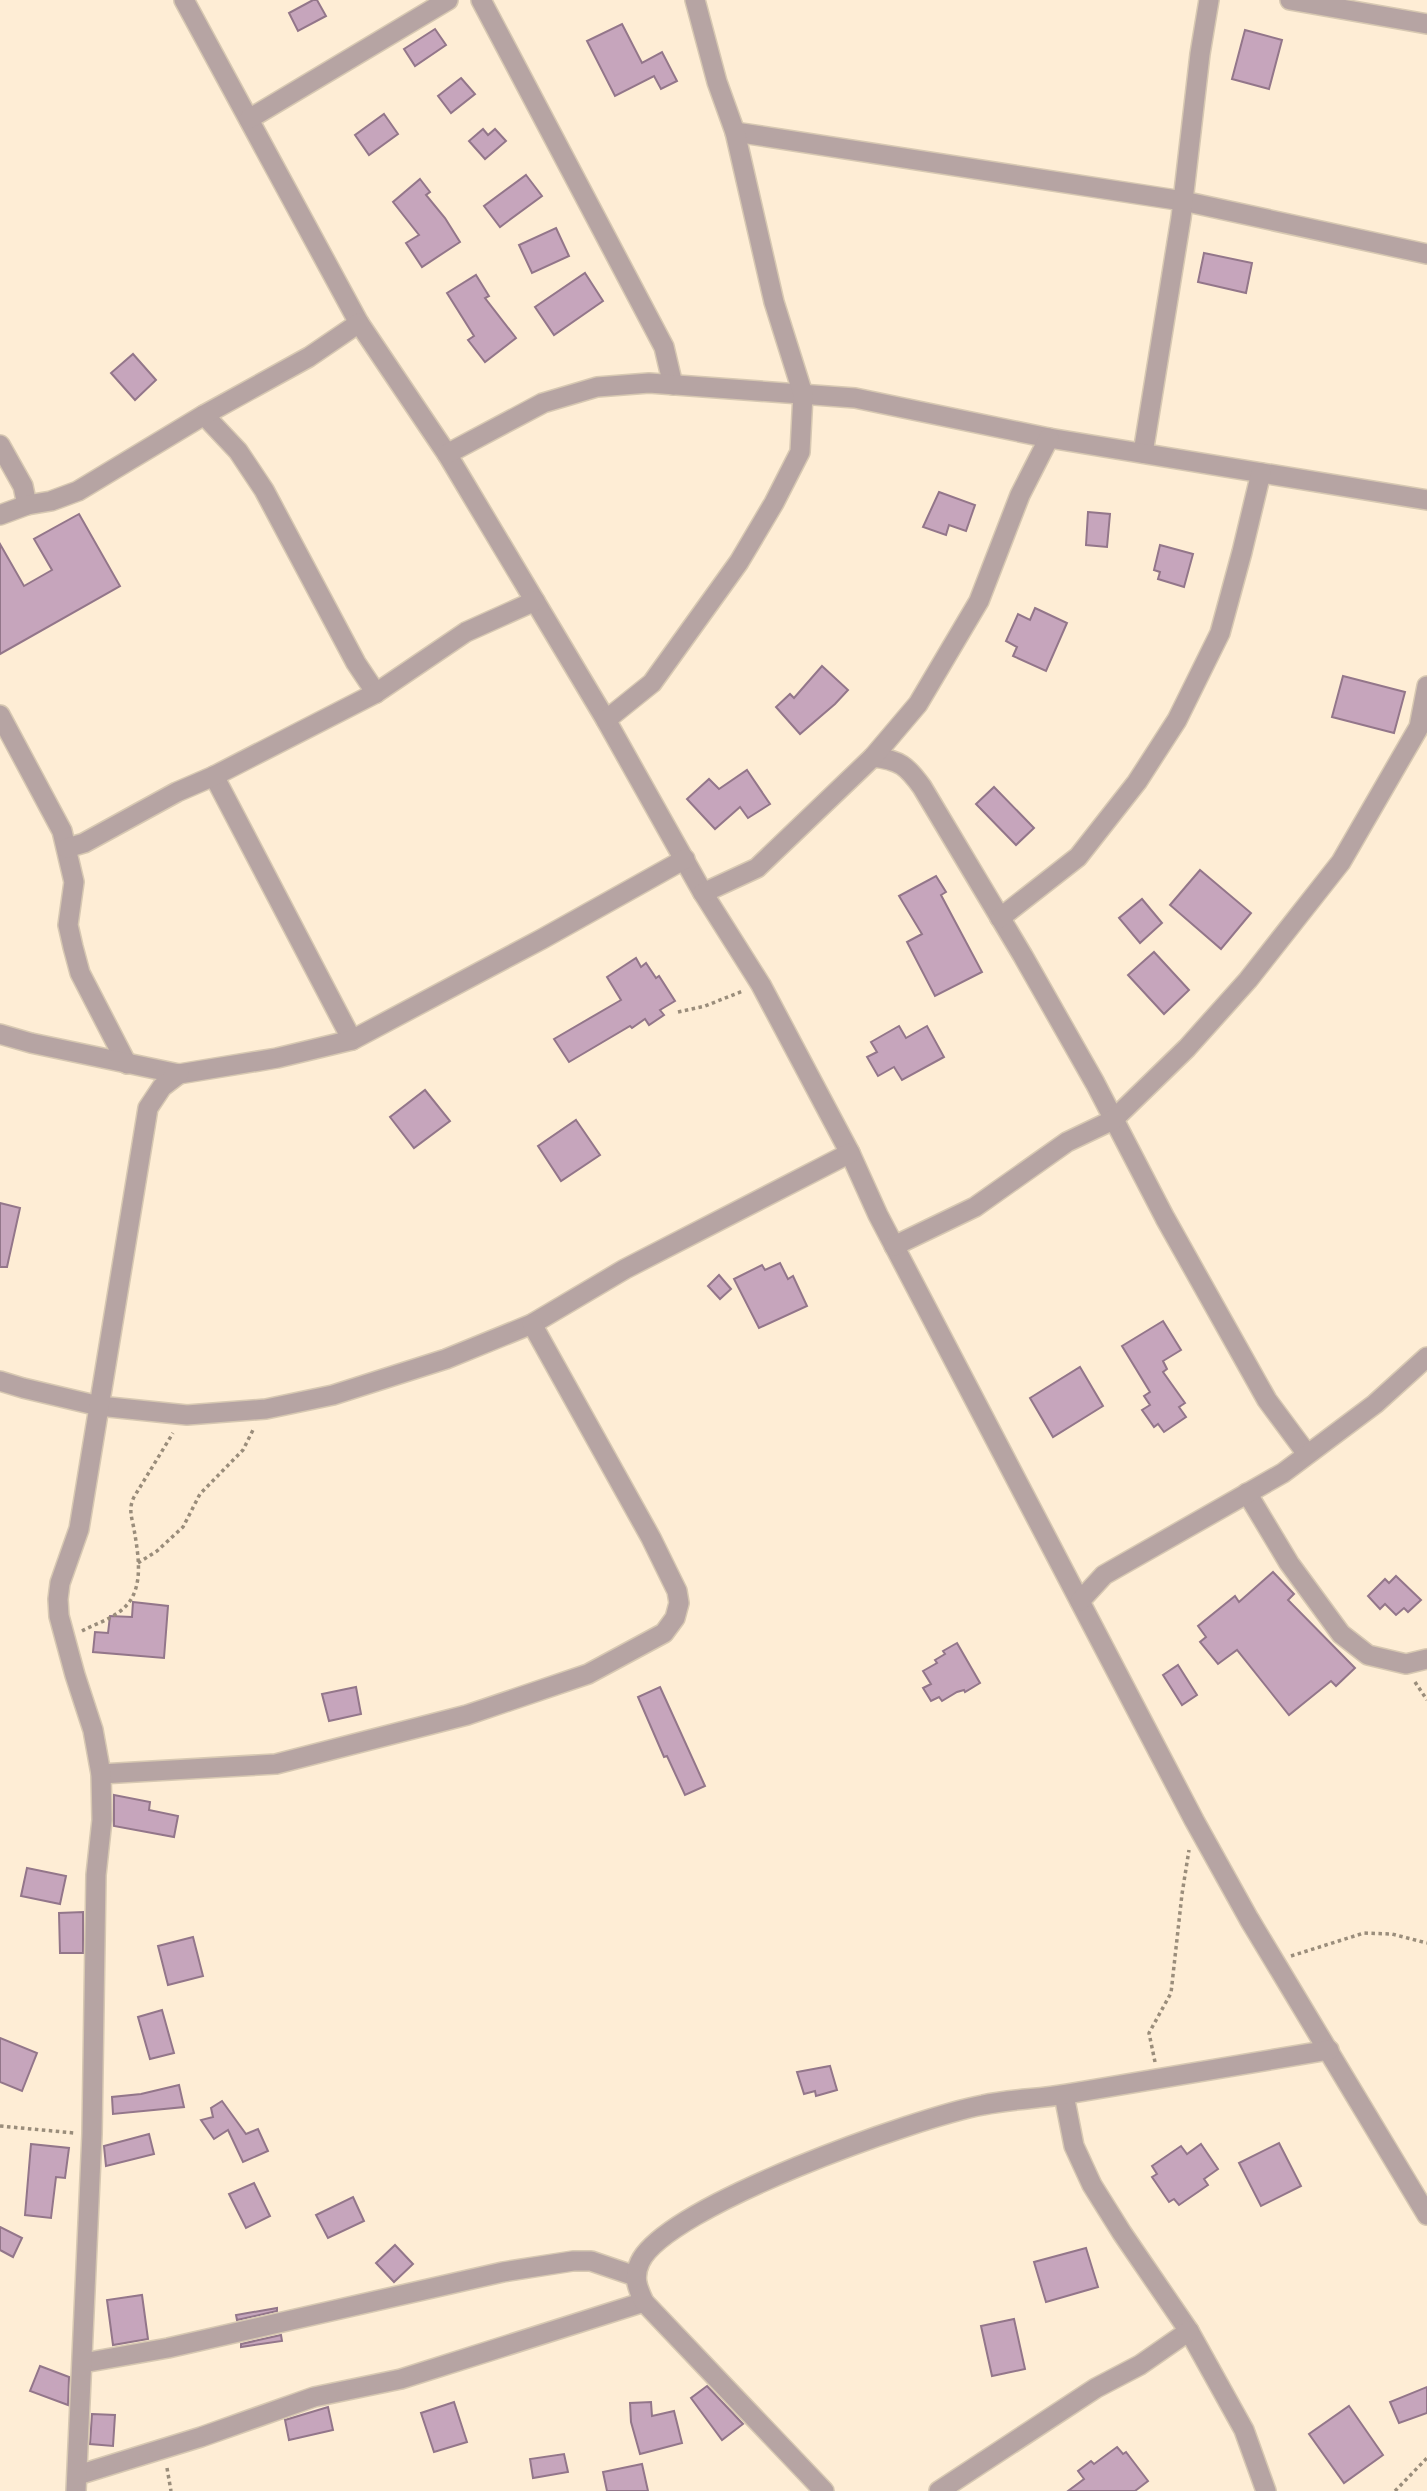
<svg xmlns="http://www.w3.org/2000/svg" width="1427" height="2491" viewBox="0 0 1427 2491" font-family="'Sofia Sans Condensed',sans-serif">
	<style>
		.building { fill: #c6a5bc; stroke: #93768a; stroke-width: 2 }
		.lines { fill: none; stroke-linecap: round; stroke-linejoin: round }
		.street-casing { stroke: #d7c8b2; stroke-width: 22 }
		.path { stroke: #9a8d7b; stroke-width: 3.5; stroke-dasharray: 3.5 3.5; stroke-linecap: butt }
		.street { stroke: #b6a4a3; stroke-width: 19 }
	</style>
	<rect width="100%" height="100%" fill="#feedd5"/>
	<g class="building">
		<polygon points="313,0 317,0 326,16 298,31 289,13"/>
		<polygon points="622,24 642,63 662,52 677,81 661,89 654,76 615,96 587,41"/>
		<polygon points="435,29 446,45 415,66 404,49"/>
		<polygon points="1245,30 1282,40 1269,89 1232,79"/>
		<polygon points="461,78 475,94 451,113 438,96"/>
		<polygon points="384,114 398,134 369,155 355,135"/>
		<polygon points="483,129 488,135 495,129 506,141 485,159 469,141"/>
		<polygon points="526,175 542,196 500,227 484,206"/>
		<polygon points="420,179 430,192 426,195 445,218 460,242 422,267 406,243 419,235 393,202"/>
		<polygon points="556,228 569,256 532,273 519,245"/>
		<polygon points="1204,253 1252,263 1246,293 1198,282"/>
		<polygon points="585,273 603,301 554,335 535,307"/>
		<polygon points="476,275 489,296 485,298 516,338 485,362 468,340 474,336 447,293"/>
		<polygon points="133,354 156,380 135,400 111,373"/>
		<polygon points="939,492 975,505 966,531 949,525 946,535 923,527"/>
		<polygon points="1088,512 1110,514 1107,547 1086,545"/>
		<polygon points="79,514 120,586 0,654 0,544 24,586 52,570 34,539"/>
		<polygon points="1160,545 1193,554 1184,587 1158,579 1160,572 1154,570"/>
		<polygon points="1035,608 1067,623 1046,671 1013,656 1017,647 1006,641 1018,614 1030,620"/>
		<polygon points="822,666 848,690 835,704 800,734 776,707 790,694 794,698"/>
		<polygon points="1343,676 1405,692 1394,733 1332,717"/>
		<polygon points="747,770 770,804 748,818 740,807 715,829 687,799 709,779 719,789"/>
		<polygon points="994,787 1034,828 1016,845 976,804"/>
		<polygon points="1200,870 1251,913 1221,949 1170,905"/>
		<polygon points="936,876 946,892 941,895 982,972 935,996 907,942 922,934 899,896"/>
		<polygon points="1142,899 1162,923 1140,943 1119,918"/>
		<polygon points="1154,952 1189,990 1164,1014 1128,975"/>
		<polygon points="636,958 641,967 646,963 656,978 659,976 675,1001 660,1010 664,1015 649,1025 645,1019 632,1028 630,1026 569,1062 554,1039 621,1000 607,977"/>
		<polygon points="899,1026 906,1038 927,1026 944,1057 902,1080 894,1067 878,1076 867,1057 877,1052 871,1042"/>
		<polygon points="425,1090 450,1121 414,1148 390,1117"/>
		<polygon points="576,1120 600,1155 561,1181 538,1146"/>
		<polygon points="0,1203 20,1208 7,1267 0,1267"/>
		<polygon points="780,1263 788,1279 793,1276 807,1306 759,1328 734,1279 762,1265 765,1270"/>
		<polygon points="719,1275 731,1289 720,1299 708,1286"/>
		<polygon points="1163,1321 1181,1350 1163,1361 1167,1369 1163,1372 1185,1403 1179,1407 1186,1417 1164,1432 1158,1424 1154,1427 1142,1410 1150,1405 1144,1396 1150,1392 1122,1346"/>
		<polygon points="1080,1367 1103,1406 1053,1437 1030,1398"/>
		<polygon points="1273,1572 1294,1594 1288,1600 1355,1668 1336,1686 1331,1681 1289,1715 1237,1650 1218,1664 1200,1642 1206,1637 1198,1626 1235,1596 1239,1602"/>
		<polygon points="1396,1576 1421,1600 1408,1612 1404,1608 1396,1615 1385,1604 1380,1609 1368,1596 1385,1579 1389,1583"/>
		<polygon points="133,1602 168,1606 164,1658 93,1652 95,1632 108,1633 110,1616 132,1617"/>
		<polygon points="957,1643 980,1683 965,1692 964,1690 957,1692 942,1701 939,1697 931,1701 923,1688 931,1684 923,1671 937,1663 935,1660 945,1654 943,1651"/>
		<polygon points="1178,1665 1197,1695 1182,1705 1163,1675"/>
		<polygon points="356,1687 361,1714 329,1721 322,1694"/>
		<polygon points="660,1687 705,1786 685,1795 667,1756 664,1757 638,1697"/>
		<polygon points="114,1795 150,1802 149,1810 178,1816 174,1837 114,1826"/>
		<polygon points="27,1868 66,1876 60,1904 21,1896"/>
		<polygon points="83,1912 83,1953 60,1953 59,1913"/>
		<polygon points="193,1937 203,1976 168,1985 158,1946"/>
		<polygon points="162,2010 174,2053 150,2059 138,2017"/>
		<polygon points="0,2038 37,2053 22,2091 0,2082"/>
		<polygon points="830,2066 837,2090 816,2096 815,2091 804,2094 797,2072"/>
		<polygon points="179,2085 184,2107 113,2114 112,2097 141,2094"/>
		<polygon points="222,2101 246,2134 258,2129 268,2151 243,2162 228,2130 214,2139 201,2120 213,2117 211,2108"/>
		<polygon points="149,2134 154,2154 106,2166 104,2146"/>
		<polygon points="1279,2143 1301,2186 1261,2206 1239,2163"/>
		<polygon points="31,2144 69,2148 65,2178 56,2177 51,2218 25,2215"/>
		<polygon points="1201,2144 1218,2169 1204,2179 1208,2185 1179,2205 1174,2199 1169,2202 1152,2177 1157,2174 1152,2166 1181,2146 1187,2154"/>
		<polygon points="254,2183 270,2216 246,2228 229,2194"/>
		<polygon points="353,2197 364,2221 328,2238 316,2215"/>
		<polygon points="0,2227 22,2238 13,2257 0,2250"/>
		<polygon points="395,2245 413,2264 394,2282 376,2263"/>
		<polygon points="1086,2248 1098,2287 1046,2302 1034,2262"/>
		<polygon points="142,2295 148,2339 113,2345 107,2300"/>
		<polygon points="277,2308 277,2311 237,2320 236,2315"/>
		<polygon points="1014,2319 1025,2369 992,2376 981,2326"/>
		<polygon points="281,2335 282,2341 241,2347 241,2344"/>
		<polygon points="40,2366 69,2377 68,2405 30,2391"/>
		<polygon points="707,2386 743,2424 722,2440 691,2398"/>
		<polygon points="1427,2387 1427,2413 1399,2423 1390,2402"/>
		<polygon points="454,2402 467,2442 434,2452 421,2413"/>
		<polygon points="651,2402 652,2416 674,2411 682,2443 640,2454 631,2422 630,2403"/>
		<polygon points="1349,2406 1383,2455 1344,2483 1309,2434"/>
		<polygon points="328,2407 333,2430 289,2440 285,2420"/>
		<polygon points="92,2414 115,2415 113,2446 90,2444"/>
		<polygon points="1117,2447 1123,2454 1126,2452 1148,2481 1135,2491 1068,2491 1084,2479 1078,2471 1091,2461 1094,2464"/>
		<polygon points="564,2454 568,2472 533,2478 530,2459"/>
		<polygon points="642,2464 648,2491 607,2491 603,2472"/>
	</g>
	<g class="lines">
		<g class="street-casing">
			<g id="street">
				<polyline points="184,0 359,323 447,454 606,720 703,893 761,985 850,1153 878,1215 1194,1820 1249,1919 1427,2215"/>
				<polyline points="481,0 664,347 673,385"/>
				<polyline points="1290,0 1427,24"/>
				<polyline points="249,119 448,0"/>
				<polyline points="735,132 1183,201 1427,254"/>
				<polyline points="204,415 238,451 264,490 356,663 376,693"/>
				<polyline points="0,445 23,486 27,505"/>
				<polyline points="1143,453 1181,218 1200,54 1209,0"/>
				<polyline points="447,454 543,403 597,387 649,383 855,398 1049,438 1427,500"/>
				<polyline points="0,515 27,505 51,501 78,491 204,415 309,357 359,323"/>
				<polyline points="0,715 62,831 74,882 68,925 73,947 80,973 127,1064"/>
				<polyline points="606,720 652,683 739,562 774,503 800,452 803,394 774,302 735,132 717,82 695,0"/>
				<path d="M873 757C900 760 907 766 922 787L1023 956 1095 1083 1165 1218 1267 1400 1307 1454"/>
				<polyline points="214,776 352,1040"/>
				<polyline points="67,848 84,843 177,792 214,776 376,693 466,632 535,601"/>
				<polyline points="703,893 757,868 873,757 918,704 979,601 1020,495 1049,438"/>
				<polyline points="1000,918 1078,857 1137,782 1177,720 1220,633 1242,552 1261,473"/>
				<polyline points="0,1034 31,1043 179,1074 277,1058 352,1040 542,939 685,859"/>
				<polyline points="894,1246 975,1207 1067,1142 1113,1120 1187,1048 1248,980 1341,862 1419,727 1427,686"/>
				<polyline points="0,1381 23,1388 99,1406 187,1415 266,1409 333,1395 446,1359 532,1324 625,1269 850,1153"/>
				<polyline points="1247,1493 1289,1563 1341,1634 1368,1655 1406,1664 1427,1659"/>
				<polyline points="1080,1601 1104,1575 1283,1473 1375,1404 1427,1357"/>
				<polyline points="101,1774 276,1764 467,1715 588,1674 664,1633 675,1618 679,1603 677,1591 651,1538 532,1324"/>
				<polyline points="1064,2095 1074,2146 1092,2185 1122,2233 1189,2331 1244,2430 1266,2491"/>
				<polyline points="83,2363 168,2348 503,2272 573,2261 591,2261 635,2276"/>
				<polyline points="78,2475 201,2437 314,2397 401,2379 644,2302"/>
				<polyline points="76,2491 92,2134 96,1875 102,1820 101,1774 93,1730 75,1675 59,1616 58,1599 60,1583 79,1529 148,1108 162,1087 179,1074"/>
				<path d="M824 2491 644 2302C637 2287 633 2277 640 2262 666 2206 918 2117 983 2105 1010 2099 1039 2099 1067 2094 1154 2080 1241 2065 1329 2050"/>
				<polyline points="939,2491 1096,2388 1140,2365 1189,2331"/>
			</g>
		</g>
		<g class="path">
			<polyline points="678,1012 705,1006 743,991"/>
			<polyline points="138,1563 157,1551 183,1527 200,1494 243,1450 254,1428"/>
			<path d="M82 1631C93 1625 106 1621 116 1614 146 1596 139 1559 134 1529 132 1518 128 1509 134 1497L173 1433"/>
			<polyline points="1415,1682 1427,1700"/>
			<polyline points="1291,1956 1364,1933 1392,1934 1427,1943"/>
			<polyline points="1155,2062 1149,2033 1171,1993 1182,1894 1189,1850"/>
			<polyline points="0,2126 74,2133"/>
			<polyline points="167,2468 171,2491"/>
			<polyline points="1395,2491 1427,2458"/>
		</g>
		<use href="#street" class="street"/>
	</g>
</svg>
